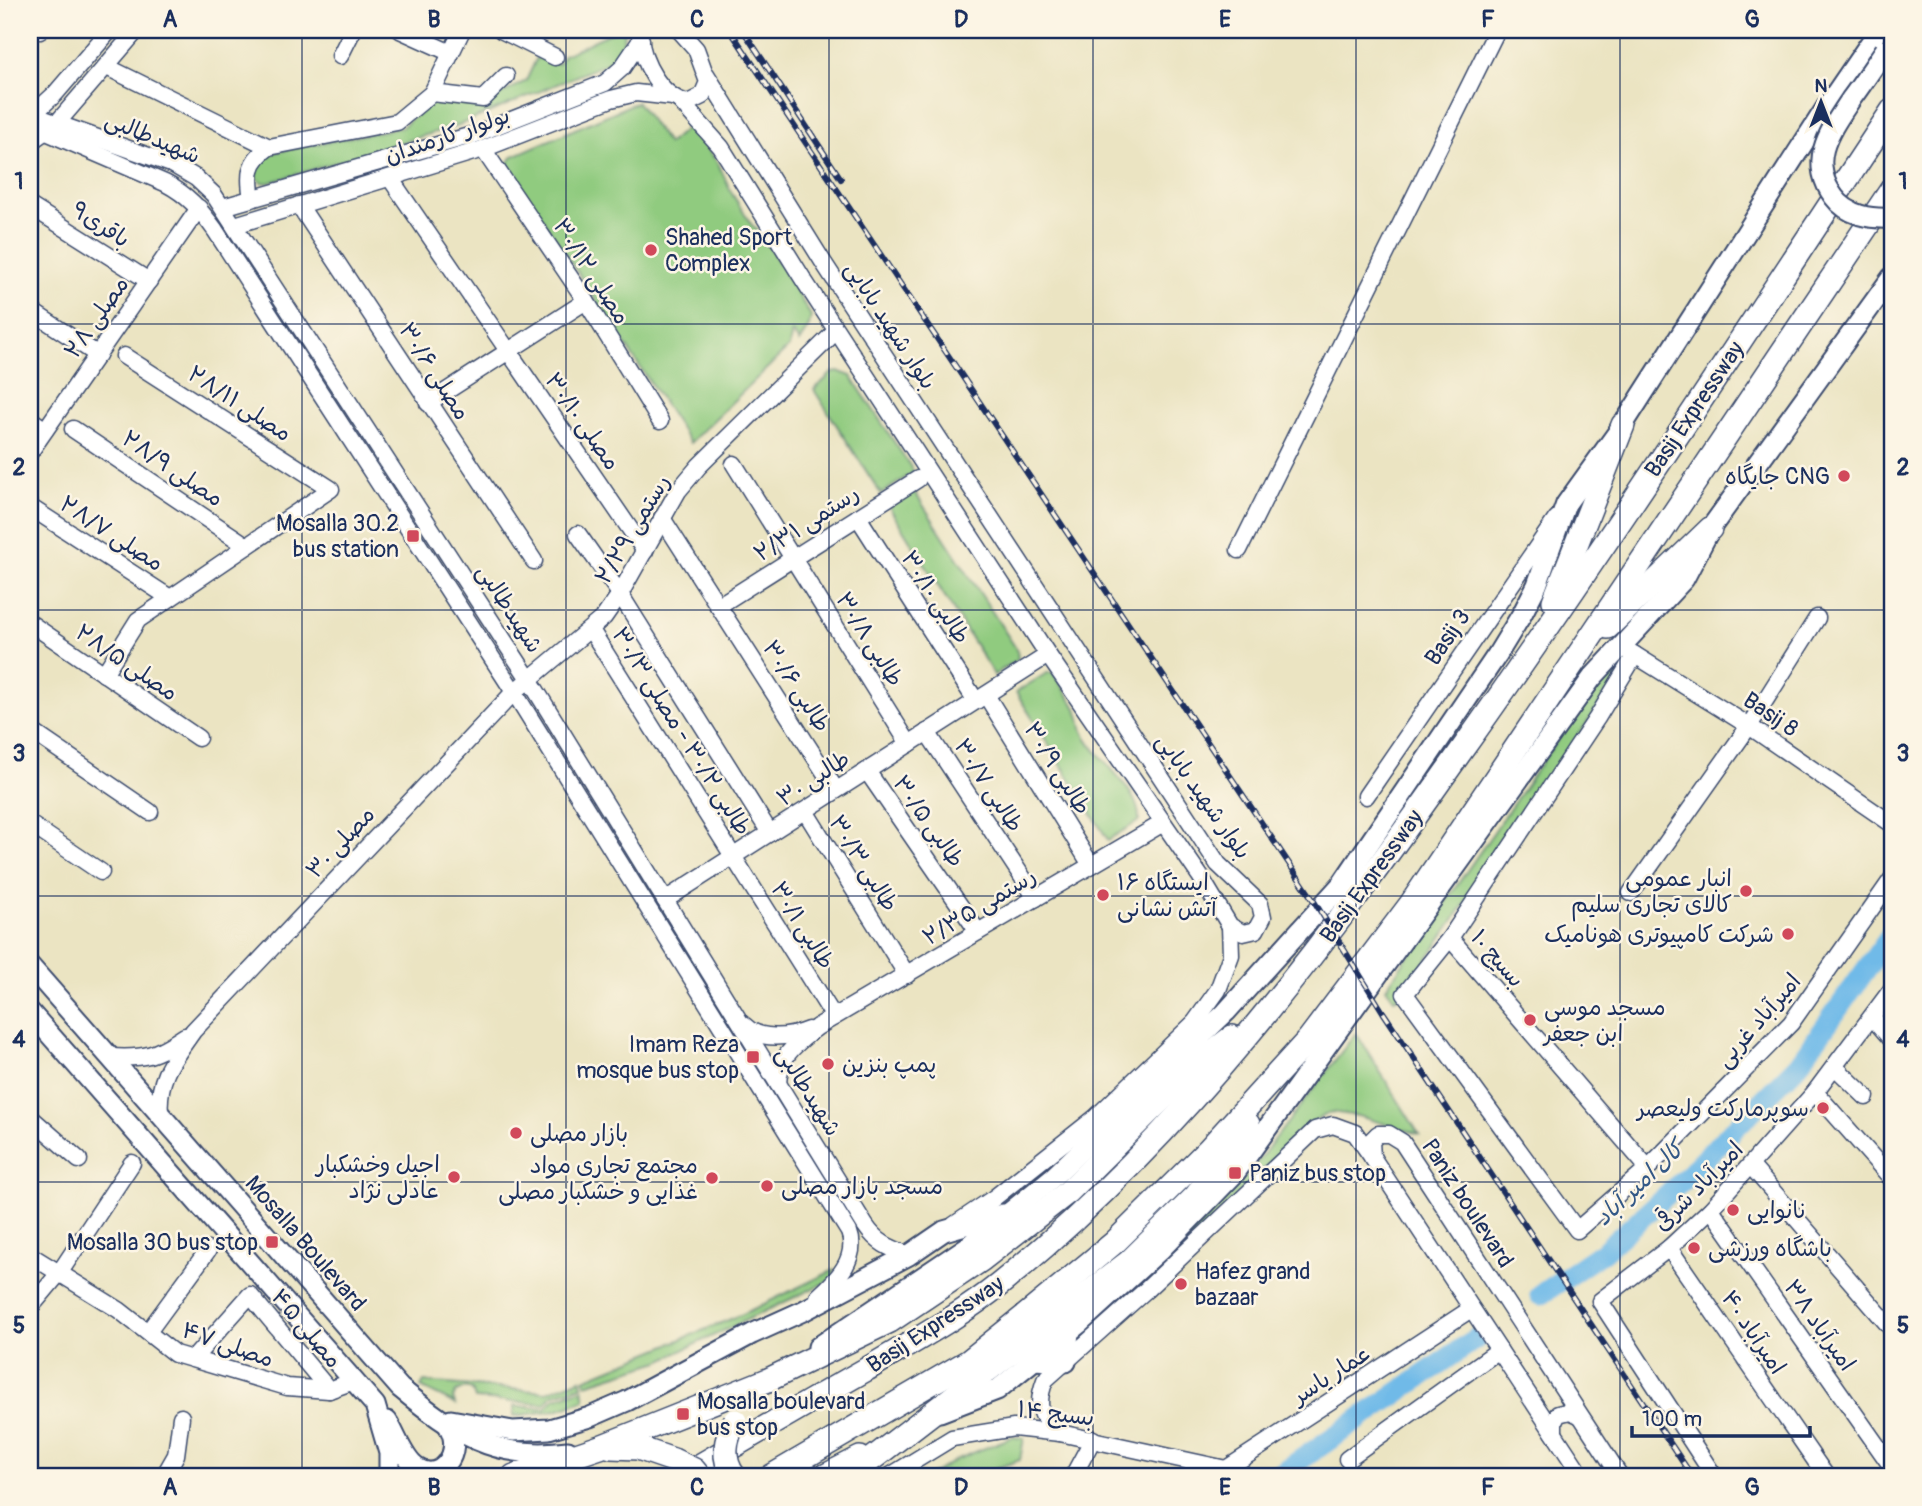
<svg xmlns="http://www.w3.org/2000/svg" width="1922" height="1506" viewBox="0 0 1922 1506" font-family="Pangolin,'Playpen Sans Arabic',sans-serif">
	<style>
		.green { fill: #90cb7f; stroke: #567d6e; stroke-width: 2 }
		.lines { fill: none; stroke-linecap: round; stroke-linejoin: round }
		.river { stroke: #6fbae8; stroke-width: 21 }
		.minor-casing { stroke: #3a4a6d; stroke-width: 19 }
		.major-casing { stroke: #3a4a6d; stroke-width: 23 }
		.highway-casing { stroke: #3a4a6d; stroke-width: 26 }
		.minor { stroke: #fff; stroke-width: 16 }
		.major { stroke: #fff; stroke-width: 19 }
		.highway { stroke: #fff; stroke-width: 23 }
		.rail-casing { stroke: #1b2f5e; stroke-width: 6 }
		.rail { stroke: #fcf5e5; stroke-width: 3.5; stroke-dasharray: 10; stroke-linecap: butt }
		.major-bridge-casing { stroke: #3a4a6d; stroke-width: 23; stroke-linecap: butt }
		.highway-bridge-casing { stroke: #3a4a6d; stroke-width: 26; stroke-linecap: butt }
		.major-bridge { stroke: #fff; stroke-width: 19 }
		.highway-bridge { stroke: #fff; stroke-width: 23 }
		.grid { fill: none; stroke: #1b2f5e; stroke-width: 2; stroke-opacity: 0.55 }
		.poi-dot { fill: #d1495b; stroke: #fcf5e5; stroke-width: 2.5 }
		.labels { text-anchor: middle; stroke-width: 5; stroke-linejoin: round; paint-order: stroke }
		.street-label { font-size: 23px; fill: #1b2f5e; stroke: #fcf5e5 }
		.poi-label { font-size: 23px; fill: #1b2f5e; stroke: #fcf5e5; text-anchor: start }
		.water-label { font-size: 24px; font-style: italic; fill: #345987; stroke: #fcf5e5 }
		.neatline { fill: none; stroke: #1b2f5e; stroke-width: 2.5 }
		.grid-label { font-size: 23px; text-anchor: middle; font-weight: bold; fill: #1b2f5e }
	</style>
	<rect width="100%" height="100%" fill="#fcf5e5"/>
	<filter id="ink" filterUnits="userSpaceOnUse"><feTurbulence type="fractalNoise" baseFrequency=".0143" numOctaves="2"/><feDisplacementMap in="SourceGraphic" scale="14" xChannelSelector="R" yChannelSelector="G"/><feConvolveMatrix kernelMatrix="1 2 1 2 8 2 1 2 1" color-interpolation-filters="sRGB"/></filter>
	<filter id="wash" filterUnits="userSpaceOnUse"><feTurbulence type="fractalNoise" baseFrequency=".00686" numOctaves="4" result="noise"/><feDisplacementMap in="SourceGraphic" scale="28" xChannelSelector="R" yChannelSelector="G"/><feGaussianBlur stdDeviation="1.57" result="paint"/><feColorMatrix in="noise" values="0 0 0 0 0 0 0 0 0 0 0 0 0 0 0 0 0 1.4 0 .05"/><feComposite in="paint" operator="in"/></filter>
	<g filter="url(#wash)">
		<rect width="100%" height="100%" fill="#ebe4c2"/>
		<g class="green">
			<polygon points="616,30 624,30 622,57 459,125 268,183 261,182 256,177 256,171 266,154 402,127 433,100 485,103 526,81 538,55 558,64 564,55"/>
			<polygon points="637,102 668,144 690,125 718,163 731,192 751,224 763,236 811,316 809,326 799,342 792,332 789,347 690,443 507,165 513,156"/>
			<polygon points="840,372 851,376 914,472 881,494 814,390 832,373"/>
			<polygon points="914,491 1017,650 1018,659 994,675 889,507"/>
			<path d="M1047 673H1053C1061 686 1074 701 1079 715 1081 720 1081 726 1083 731 1096 760 1141 789 1139 821L1108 840 1016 692Z"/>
			<polygon points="1620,674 1403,995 1394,999 1386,988 1596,684 1601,678"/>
			<polygon points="1356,1033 1419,1134 1358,1116 1331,1112 1312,1122 1161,1270 1157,1267 1249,1173"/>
			<polygon points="834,1270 833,1279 660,1361 586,1384 584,1379 743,1314"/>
			<polygon points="581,1379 582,1386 552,1395 545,1404 475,1399 472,1390 465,1388 456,1392 453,1398 455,1404 421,1387 424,1382 547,1392"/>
			<polygon points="583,1389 585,1400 557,1410 514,1416 514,1406 546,1408 553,1399"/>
			<polygon points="1012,1437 1024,1438 1020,1460 973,1476 929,1476 958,1459"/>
		</g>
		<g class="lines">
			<g class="river">
				<polyline points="1540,1295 1604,1251 1677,1186 1798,1065 1892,933"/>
				<polyline points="1277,1476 1477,1338"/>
			</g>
		</g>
	</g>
	<g filter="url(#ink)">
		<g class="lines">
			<g class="minor-casing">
				<g id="minor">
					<polyline points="38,30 40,31"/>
					<polyline points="400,30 451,53"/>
					<polyline points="501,30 555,57"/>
					<path d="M640 36C642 62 660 97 688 103L702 96 708 82 696 49 679 30"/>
					<polyline points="340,56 353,30"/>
					<polyline points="107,67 269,147"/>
					<polyline points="432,93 462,30"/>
					<polyline points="680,101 721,147 803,279 1048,655 1200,876 1230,926 1243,933 1256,930 1263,917 1260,904 1218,864 825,265 706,74"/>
					<path d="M30 114 174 165 196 178 214 195 529 679 865 1225C877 1243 889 1248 909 1255"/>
					<polyline points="30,117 55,94 110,30"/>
					<path d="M30 125 165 183C188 195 200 209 215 230L514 692 849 1232C859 1258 836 1281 818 1297"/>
					<polyline points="30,142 57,123 137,30"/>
					<polyline points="483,149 586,301 660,421"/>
					<polyline points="390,178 645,551"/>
					<path d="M252 199C248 175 248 162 269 147L397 122 432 93 483 99 506 76"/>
					<polyline points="299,205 534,561"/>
					<polyline points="30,206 149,281"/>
					<polyline points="223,207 476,134 605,83 622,68 641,40"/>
					<polyline points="235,225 483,149 611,99 636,93 673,97"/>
					<polyline points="30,310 98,355"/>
					<polyline points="428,403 586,301"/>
					<polyline points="30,419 45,430"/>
					<polyline points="73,429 247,546"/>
					<polyline points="30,452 199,208"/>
					<polyline points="734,464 909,744"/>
					<polyline points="30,507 170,598"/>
					<polyline points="858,517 976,701"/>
					<polyline points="662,518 836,790"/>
					<polyline points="578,534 620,594 770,833"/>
					<polyline points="1239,550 1497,30"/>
					<polyline points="718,606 918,479"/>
					<polyline points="30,623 198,738"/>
					<polyline points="591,630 834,1017"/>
					<polyline points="1627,650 1749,726 1892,824"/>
					<polyline points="1635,655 1597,718 1450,938 1405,994 1577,1230 1648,1168 1791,1023 1892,879"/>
					<polyline points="104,674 138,620 331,489 124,356"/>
					<polyline points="986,695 1091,865"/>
					<polyline points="30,730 150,812"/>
					<polyline points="927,732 1036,898"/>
					<polyline points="867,771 978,932"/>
					<polyline points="1366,796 1557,518"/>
					<polyline points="805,811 907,975"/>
					<polyline points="30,824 101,872"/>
					<polyline points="1631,893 1749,726 1817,618"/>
					<polyline points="665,900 1048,655"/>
					<polyline points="1450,938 1648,1168"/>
					<polyline points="1872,1017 1892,1040"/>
					<path d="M744 1025C759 1041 789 1038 808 1030"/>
					<path d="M110 1057C146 1059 155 1056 185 1036"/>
					<polyline points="1835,1067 1866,1097"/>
					<path d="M778 1084C779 1055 796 1044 817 1027L1163 823"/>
					<polyline points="1815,1092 1892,1179"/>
					<path d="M160 1114C157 1077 173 1060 193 1031L514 692 604 617 620 594 678 491 699 466 836 331"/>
					<polyline points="30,1117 79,1160"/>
					<polyline points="1372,1157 1371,1141 1378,1134 1389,1134 1402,1142 1620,1476"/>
					<polyline points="1751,1166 1892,1329"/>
					<polyline points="1711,1209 1892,1467"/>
					<polyline points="954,1225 994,1198 1095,1118 1195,1022 1218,990 1231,955 1230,926"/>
					<polyline points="1669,1248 1826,1476"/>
					<polyline points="30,1255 119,1310 175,1354 287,1387 329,1390 354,1381"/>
					<polyline points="30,1308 60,1272 132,1163"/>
					<polyline points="148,1332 208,1250"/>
					<polyline points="193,1359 250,1295 329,1390"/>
					<path d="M1060 1433C1038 1417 1036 1404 1045 1380L1146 1290 1315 1130 1333 1125 1355 1133 1372 1157 1582 1476"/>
					<polyline points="1554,1433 1554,1422 1558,1414 1570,1411 1579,1415"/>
					<polyline points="1347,1459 1499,1350"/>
					<polyline points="1217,1475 1471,1309"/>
					<polyline points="164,1476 176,1455 181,1417"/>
					<polyline points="890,1476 952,1438 1014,1428 1060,1433 1226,1469"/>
					<polyline points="1073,1476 1093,1439"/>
					<polyline points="1714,1476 1600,1301 1669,1248 1711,1209 1815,1092 1892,989"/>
				</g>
			</g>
			<g class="major-casing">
				<g id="major">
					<path d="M30 966 400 1388C455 1433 494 1461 568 1451"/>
					<polyline points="30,1012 375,1405 389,1453 389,1476"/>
					<polyline points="818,1347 967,1247 1052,1178 1226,1012 1341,885 1497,655 1522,614 1537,585 1566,504 1623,425 1829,103 1879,30"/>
					<polyline points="1034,1360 1066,1362 1069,1332"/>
					<polyline points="940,1412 997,1390 1081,1322 1159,1251 1235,1173 1592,678 1684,579 1710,529 1892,277"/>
					<polyline points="451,1420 513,1431 549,1429 590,1417 627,1401 752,1334 803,1311 909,1255 944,1231 1003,1214"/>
					<path d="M387 1421C396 1434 403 1459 417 1468 440 1483 464 1453 449 1427"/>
				</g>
			</g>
			<g class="highway-casing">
				<g id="highway">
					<polyline points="1554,601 1623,425"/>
					<polyline points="1608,627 1710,529"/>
					<polyline points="611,1447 638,1448 673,1460"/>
					<polyline points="514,1476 600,1447 768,1380 890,1321 981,1260 1068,1192 1197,1064 1232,1037"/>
					<path d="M682 1476C744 1440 805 1404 867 1369 912 1342 959 1317 1000 1284 1184 1135 1326 943 1461 751 1610 542 1750 325 1892 111"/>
					<polyline points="772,1476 969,1361 1024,1317 1115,1242 1208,1150 1309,1039 1411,904 1892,189"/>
					<polyline points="825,1476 860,1458"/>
					<polyline points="850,1476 1130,1261 1196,1196 1248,1124"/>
				</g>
			</g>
			<use href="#minor" class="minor"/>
			<use href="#major" class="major"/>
			<use href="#highway" class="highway"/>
			<g class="rail-casing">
				<g id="rail">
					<polyline points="730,30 1312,898 1383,1012 1692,1476"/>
					<polyline points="743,30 841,179"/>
				</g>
			</g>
			<use href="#rail" class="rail"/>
			<g class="major-bridge-casing">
				<path id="major-bridge" d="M1885 50C1874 66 1863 83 1851 99 1830 131 1807 160 1834 197 1848 216 1870 219 1892 218"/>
			</g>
			<g class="highway-bridge-casing">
				<g id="highway-bridge">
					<polyline points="673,1460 694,1470 699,1476"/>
					<path d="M734 1476C721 1459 725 1439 735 1421"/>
				</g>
			</g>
			<use href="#major-bridge" class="major-bridge"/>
			<use href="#highway-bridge" class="highway-bridge"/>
		</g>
	</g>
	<path class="grid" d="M302 30V1476M566 30V1476M829 30V1476M1093 30V1476M1356 30V1476M1620 30V1476M30 324H1892M30 610H1892M30 896H1892M30 1182H1892"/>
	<g class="poi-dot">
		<circle cx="651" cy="250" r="7"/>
		<circle cx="1844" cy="476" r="7"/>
		<rect x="406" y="529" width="14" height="14" rx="3.5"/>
		<circle cx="1746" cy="891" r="7"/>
		<circle cx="1103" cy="895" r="7"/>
		<circle cx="1788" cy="934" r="7"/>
		<circle cx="1530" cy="1020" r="7"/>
		<rect x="746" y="1050" width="14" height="14" rx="3.5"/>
		<circle cx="828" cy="1064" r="7"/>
		<circle cx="1823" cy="1108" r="7"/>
		<circle cx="516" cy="1133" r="7"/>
		<rect x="1228" y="1166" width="14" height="14" rx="3.5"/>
		<circle cx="454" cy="1177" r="7"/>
		<circle cx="712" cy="1178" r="7"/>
		<circle cx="767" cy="1186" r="7"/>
		<circle cx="1733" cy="1210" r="7"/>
		<rect x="265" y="1235" width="14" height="14" rx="3.5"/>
		<circle cx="1694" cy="1248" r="7"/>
		<circle cx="1181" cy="1284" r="7"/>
		<rect x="676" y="1407" width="14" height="14" rx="3.5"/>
	</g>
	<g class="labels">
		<g class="street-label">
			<text transform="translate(447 135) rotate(-19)" y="8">بولوار کارمندان</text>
			<text transform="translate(153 137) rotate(23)" y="8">شهیدطالبی</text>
			<text transform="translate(101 224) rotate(33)" y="8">باقری۹</text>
			<text transform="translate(592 271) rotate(57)" y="8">مصلی ۳۰/۱۲</text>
			<text transform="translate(96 317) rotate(-55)" y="8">مصلی ۲۸</text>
			<text transform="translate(891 325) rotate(57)" y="8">بلوار شهید بابایی</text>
			<text transform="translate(435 371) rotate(57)" y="8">مصلی ۳۰/۶</text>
			<text transform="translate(240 403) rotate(33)" y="8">مصلی ۲۸/۱۱</text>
			<text transform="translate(1694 409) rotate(-56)" y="8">Basij Expressway</text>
			<text transform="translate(583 421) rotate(55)" y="8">مصلی ۳۰/۱۰</text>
			<text transform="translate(173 468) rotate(34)" y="8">مصلی ۲۸/۹</text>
			<text transform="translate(806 523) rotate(-33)" y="8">رستمی ۲/۳۱</text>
			<text transform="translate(632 529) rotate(-59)" y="8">رستمی ۲/۲۹</text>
			<text transform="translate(112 533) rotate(33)" y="8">مصلی ۲۸/۷</text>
			<text transform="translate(936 597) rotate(57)" y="8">طالبی ۳۰/۱۰</text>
			<text transform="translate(510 608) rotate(57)" y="8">شهیدطالبی</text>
			<text transform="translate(1447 637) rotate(-56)" y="8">Basij 3</text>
			<text transform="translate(870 639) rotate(58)" y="8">طالبی ۳۰/۸</text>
			<text transform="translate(127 662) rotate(34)" y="8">مصلی ۲۸/۵</text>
			<text transform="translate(797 686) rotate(57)" y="8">طالبی ۳۰/۶</text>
			<text transform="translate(1771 714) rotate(34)" y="8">Basij 8</text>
			<text transform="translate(682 731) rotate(58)" y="8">طالبی ۳۰/۲ - مصلی ۳۰/۳</text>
			<text transform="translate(1058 768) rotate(58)" y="8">طالبی ۳۰/۹</text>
			<text transform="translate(813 778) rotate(-33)" y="8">طالبی ۳۰</text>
			<text transform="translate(989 785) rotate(57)" y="8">طالبی ۳۰/۷</text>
			<text transform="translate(1204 796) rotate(55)" y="8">بلوار شهید بابایی</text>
			<text transform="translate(929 821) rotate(55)" y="8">طالبی ۳۰/۵</text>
			<text transform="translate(340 842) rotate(-47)" y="8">مصلی ۳۰</text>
			<text transform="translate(864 863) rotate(58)" y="8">طالبی ۳۰/۳</text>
			<text transform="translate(1371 876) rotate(-54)" y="8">Basij Expressway</text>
			<text transform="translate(979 906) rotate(-31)" y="8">رستمی ۲/۳۵</text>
			<text transform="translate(803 925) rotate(58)" y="8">طالبی ۳۰/۱</text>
			<text transform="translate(1498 958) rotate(49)" y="8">بسیج ۱۰</text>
			<text transform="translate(1758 1020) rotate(-49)" y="8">امیرآباد غربی</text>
			<text transform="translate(809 1091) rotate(58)" y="8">شهیدطالبی</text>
			<text transform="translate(1698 1186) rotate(-45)" y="8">امیرآباد شرقی</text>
			<text transform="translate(1468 1203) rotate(57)" y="8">Paniz boulevard</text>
			<text transform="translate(306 1243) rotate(49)" y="8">Mosalla Boulevard</text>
			<text transform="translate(935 1324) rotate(-33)" y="8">Basij Expressway</text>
			<text transform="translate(1820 1325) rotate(55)" y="8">امیرآباد ۳۸</text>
			<text transform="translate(307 1328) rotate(50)" y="8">مصلی ۴۵</text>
			<text transform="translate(1754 1332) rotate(56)" y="8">امیرآباد ۴۰</text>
			<text transform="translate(228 1344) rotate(19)" y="8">مصلی ۴۷</text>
			<text transform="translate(1331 1374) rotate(-33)" y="8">عمار یاسر</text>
			<text transform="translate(1056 1413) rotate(7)" y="8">بسیج ۱۴</text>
		</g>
		<g class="poi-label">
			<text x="665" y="245">Shahed Sport<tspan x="665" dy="26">Complex</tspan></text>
			<text x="1830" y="484" text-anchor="end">جایگاه CNG</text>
			<text x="399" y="531" text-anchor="end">Mosalla 30.2<tspan x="399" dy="26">bus station</tspan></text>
			<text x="1732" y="886" text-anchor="end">انبار عمومی<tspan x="1732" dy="26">کالای تجاری سلیم</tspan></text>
			<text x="1117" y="890">ایستگاه ۱۶<tspan x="1117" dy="26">آتش نشانی</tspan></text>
			<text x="1774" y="942" text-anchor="end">شرکت کامپیوتری هونامیک</text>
			<text x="1544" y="1015">مسجد موسی<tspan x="1544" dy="26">ابن جعفر</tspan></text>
			<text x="739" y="1052" text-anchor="end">Imam Reza<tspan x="739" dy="26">mosque bus stop</tspan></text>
			<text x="842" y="1072">پمپ بنزین</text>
			<text x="1809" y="1116" text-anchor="end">سوپرمارکت ولیعصر</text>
			<text x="530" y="1141">بازار مصلى</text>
			<text x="440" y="1172" text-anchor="end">اجیل وخشکبار<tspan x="440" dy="26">عادلی نژاد</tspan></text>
			<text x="698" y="1173" text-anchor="end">مجتمع تجاری مواد<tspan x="698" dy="26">غذایی و خشکبار مصلی</tspan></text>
			<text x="1249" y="1181">Paniz bus stop</text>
			<text x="781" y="1194">مسجد بازار مصلی</text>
			<text x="1747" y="1218">نانوایی</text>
			<text x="258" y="1250" text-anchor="end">Mosalla 30 bus stop</text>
			<text x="1708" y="1256">باشگاه ورزشی</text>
			<text x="1195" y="1279">Hafez grand<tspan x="1195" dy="26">bazaar</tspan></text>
			<text x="697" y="1409">Mosalla boulevard<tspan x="697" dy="26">bus stop</tspan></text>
		</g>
		<g class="water-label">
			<text transform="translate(1639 1183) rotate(-43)" y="8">کال امیر آباد</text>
		</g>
	</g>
	<rect width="1922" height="1506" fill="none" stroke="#fcf5e5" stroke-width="77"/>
	<g transform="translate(1821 102)" stroke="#fcf5e5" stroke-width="5" paint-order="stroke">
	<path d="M0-5L12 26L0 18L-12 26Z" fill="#1b2f5e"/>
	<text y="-10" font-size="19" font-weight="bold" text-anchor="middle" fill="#1b2f5e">N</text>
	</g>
	<path d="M1632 1426v10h178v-10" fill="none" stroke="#1b2f5e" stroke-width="3.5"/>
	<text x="1642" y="1426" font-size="21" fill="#1b2f5e" stroke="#fcf5e5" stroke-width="5" paint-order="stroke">100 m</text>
	<rect x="38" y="38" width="1846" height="1430" class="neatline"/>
	<g class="grid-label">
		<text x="170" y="27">A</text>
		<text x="434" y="27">B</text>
		<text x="697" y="27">C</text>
		<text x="961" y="27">D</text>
		<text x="1225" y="27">E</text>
		<text x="1488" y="27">F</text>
		<text x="1752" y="27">G</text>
		<text x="19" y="189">1</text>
		<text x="1903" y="189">1</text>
		<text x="19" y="475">2</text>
		<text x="1903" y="475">2</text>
		<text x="19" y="761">3</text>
		<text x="1903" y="761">3</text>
		<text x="19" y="1047">4</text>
		<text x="1903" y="1047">4</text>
		<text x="19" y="1333">5</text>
		<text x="1903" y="1333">5</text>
		<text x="170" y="1495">A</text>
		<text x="434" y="1495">B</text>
		<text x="697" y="1495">C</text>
		<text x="961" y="1495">D</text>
		<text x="1225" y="1495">E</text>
		<text x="1488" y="1495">F</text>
		<text x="1752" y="1495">G</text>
	</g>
</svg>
